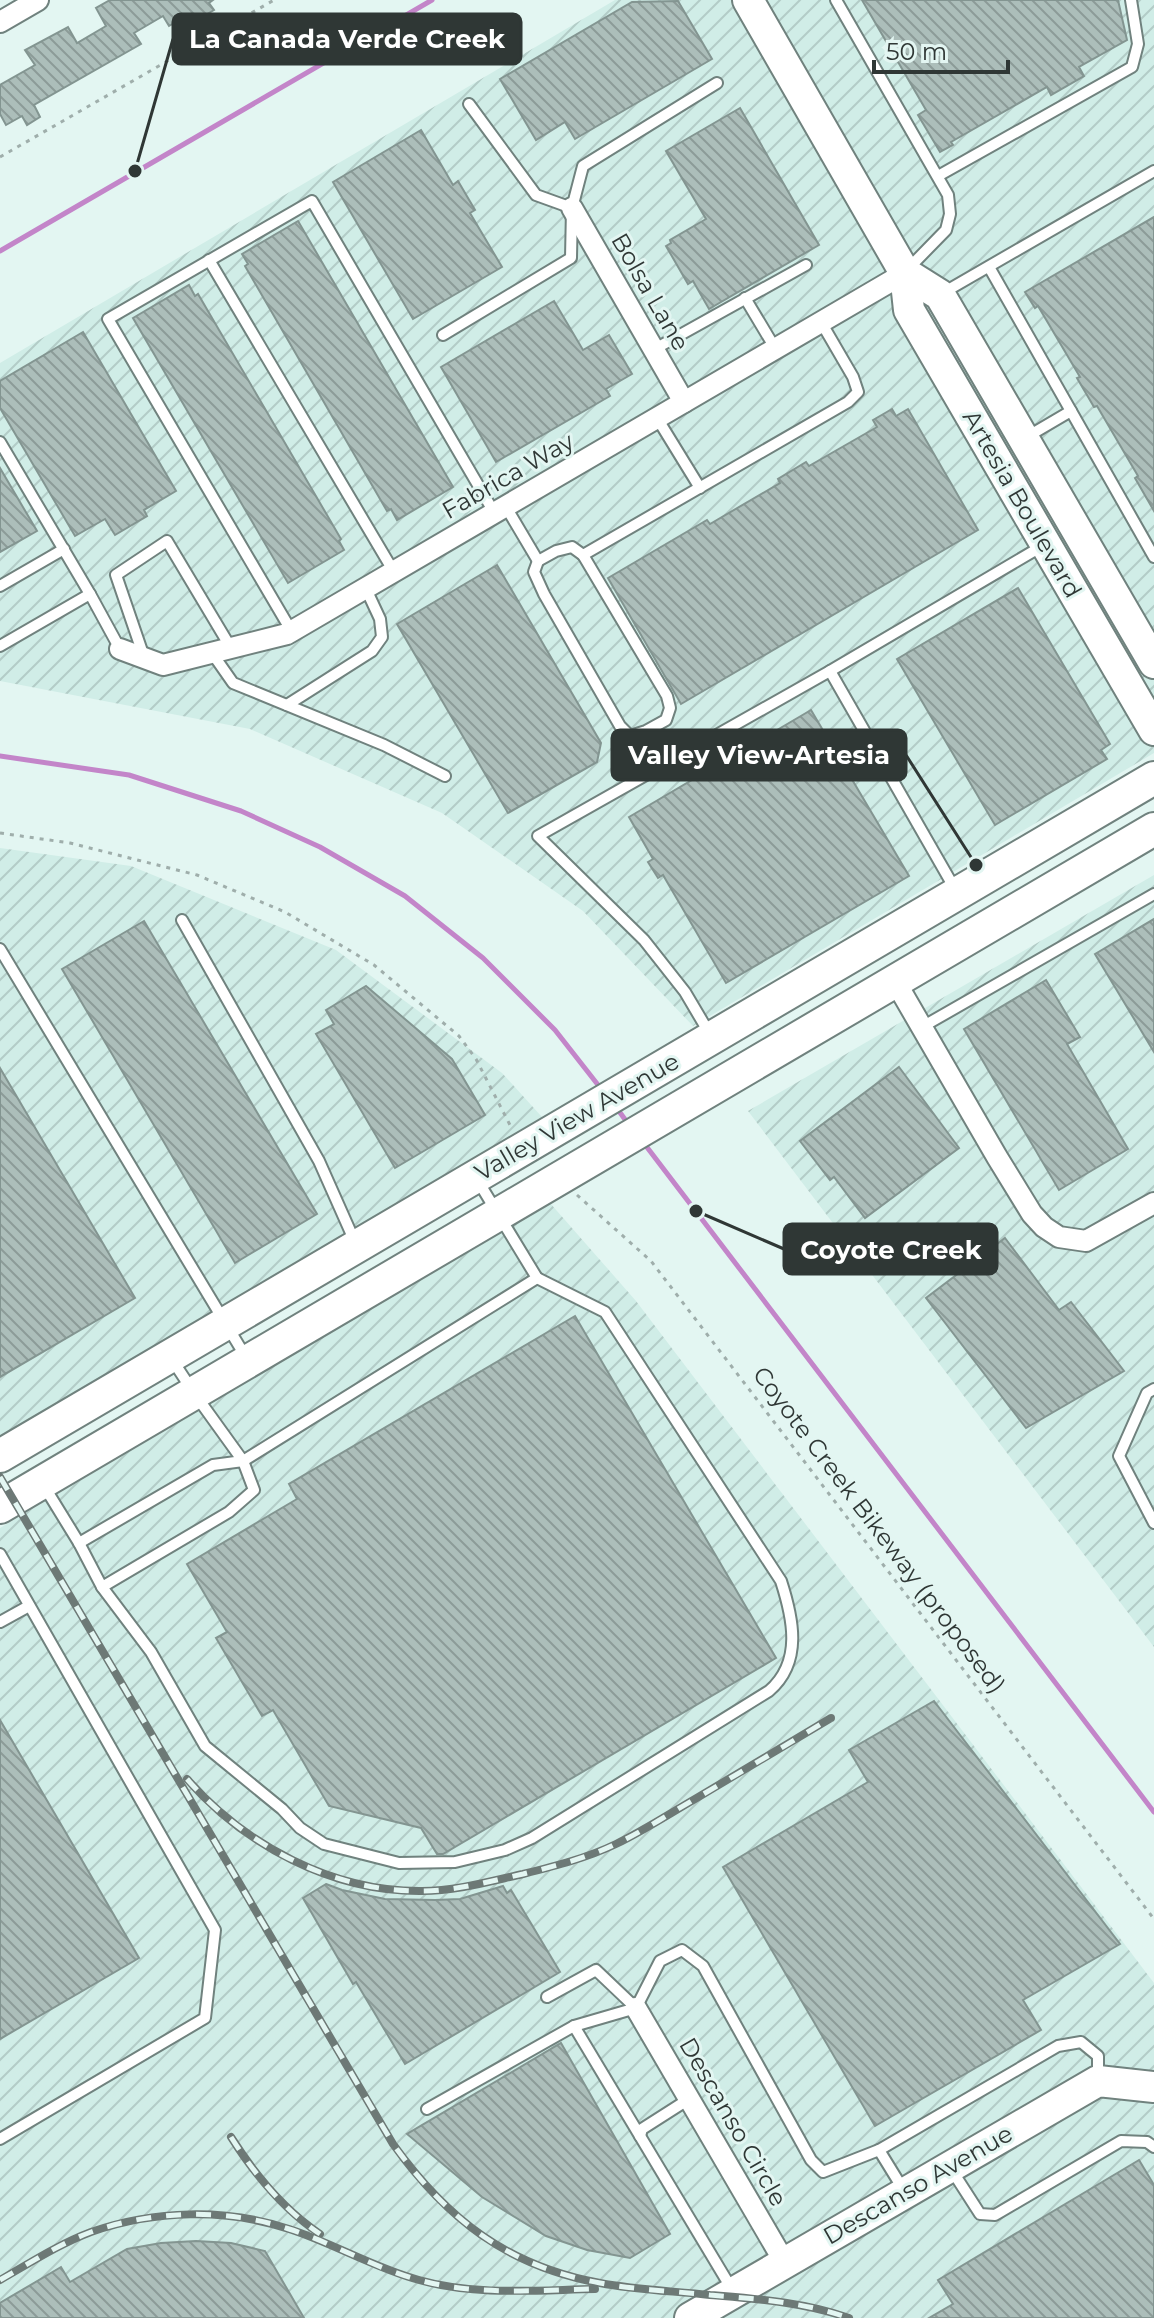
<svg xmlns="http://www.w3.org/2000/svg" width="1154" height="2318" viewBox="0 0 1154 2318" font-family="Montserrat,sans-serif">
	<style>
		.industrial { fill: url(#industrial-furrows) }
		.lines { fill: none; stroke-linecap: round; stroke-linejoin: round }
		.stream { stroke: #c385c9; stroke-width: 5 }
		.building { fill: url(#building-back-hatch); stroke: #839591; stroke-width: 2 }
		.lane-casing { stroke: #70827e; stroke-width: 14 }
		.street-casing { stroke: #70827e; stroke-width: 24 }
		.secondary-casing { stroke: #70827e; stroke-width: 34 }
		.primary-casing { stroke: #70827e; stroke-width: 36 }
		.path { stroke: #9faeab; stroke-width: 3; stroke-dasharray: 4 6; stroke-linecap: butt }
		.lane { stroke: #fff; stroke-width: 10 }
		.street { stroke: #fff; stroke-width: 20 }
		.secondary { stroke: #fff; stroke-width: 30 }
		.primary { stroke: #fff; stroke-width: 32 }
		.rail-casing { stroke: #6d7976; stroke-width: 8 }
		.rail { stroke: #e3f6f2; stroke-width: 5; stroke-dasharray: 15; stroke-linecap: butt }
		.labels { text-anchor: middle; stroke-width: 6; stroke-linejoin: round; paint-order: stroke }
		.street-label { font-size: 24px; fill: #2f3735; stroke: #e3f6f2 }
		.leader { fill: none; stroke: #2f3735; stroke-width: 3 }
		.callout-dot { fill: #2f3735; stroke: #e3f6f2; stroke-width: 3 }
		.callout { fill: #2f3735; stroke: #2f3735; stroke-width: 3 }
		.callout-label { font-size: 26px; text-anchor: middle; font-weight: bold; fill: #fff }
	</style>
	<defs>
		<pattern id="industrial-furrows" width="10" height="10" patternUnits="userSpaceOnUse" patternTransform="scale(2)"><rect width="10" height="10" fill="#d0ede7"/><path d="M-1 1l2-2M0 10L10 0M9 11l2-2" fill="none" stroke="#b3ccc7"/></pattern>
		<pattern id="building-back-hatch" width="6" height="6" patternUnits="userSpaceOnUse" patternTransform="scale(2)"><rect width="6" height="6" fill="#acbeba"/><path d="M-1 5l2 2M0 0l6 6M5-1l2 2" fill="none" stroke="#8c9b98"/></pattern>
	</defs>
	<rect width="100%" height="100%" fill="#e3f6f2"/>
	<g class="industrial">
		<polygon points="615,0 1154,0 1154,753 693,1026 583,911 442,813 250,729 0,681 0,363"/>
		<polygon points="0,848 131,866 336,950 502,1073 542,1117 0,1437"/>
		<polygon points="1154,875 1154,1647 748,1111"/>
		<polygon points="550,1203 636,1301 1154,1983 1154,2318 0,2318 0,1528"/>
	</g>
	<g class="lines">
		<g class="stream">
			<polyline points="0,251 432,0"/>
			<polyline points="0,756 129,775 241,811 320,847 405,896 483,958 555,1030 602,1090"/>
			<polyline points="616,1107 629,1125"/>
			<polyline points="643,1142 1154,1812"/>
		</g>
	</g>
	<g class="building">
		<polygon points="110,0 213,0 209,3 214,10 197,20 192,13 169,26 163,16 134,33 141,44 34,105 40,117 27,125 22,116 6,125 0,114 0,85 35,65 25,50 68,27 77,43 106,26 96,8"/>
		<polygon points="862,0 1118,0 1127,40 1079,67 1084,76 1051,95 1047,87 951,142 953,145 940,152 918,115 926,110"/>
		<polygon points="678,1 712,59 575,139 565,122 536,140 500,79 632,2"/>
		<polygon points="740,108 819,245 709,309 693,281 688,284 666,246 671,243 670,240 706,219 666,151"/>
		<polygon points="421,130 453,185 458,181 475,210 470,213 502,267 413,319 333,182"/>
		<polygon points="1154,217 1154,511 1135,478 1138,476 1097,406 1094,407 1077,378 1080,377 1038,306 1035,308 1025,292"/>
		<polygon points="298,221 453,487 397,520 391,509 387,511 245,266 248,264 242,254"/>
		<polygon points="189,285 195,296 198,294 341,539 339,541 344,550 288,583 133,318"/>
		<polygon points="554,301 583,350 609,335 632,374 606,389 610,396 496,462 441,367"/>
		<polygon points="83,332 176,491 144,510 147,516 115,535 105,519 75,536 0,408 0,381"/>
		<polygon points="892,409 896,416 908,409 978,530 681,704 608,578 707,520 710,524 780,483 778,479 806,462 809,466 877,427 873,420"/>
		<polygon points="0,468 37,531 0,552"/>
		<polygon points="497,565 601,743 597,762 508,813 397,624"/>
		<polygon points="1018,588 1110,744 1101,750 1107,759 995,825 897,659"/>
		<polygon points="811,710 909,876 726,983 663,875 658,878 648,862 653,859 629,817"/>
		<polygon points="1154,919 1154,1052 1095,954"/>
		<polygon points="144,921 317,1214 235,1263 62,969"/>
		<polygon points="1046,980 1080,1037 1067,1044 1128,1149 1059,1190 964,1029"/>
		<polygon points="366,986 452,1059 485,1115 395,1168 316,1034 334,1024 326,1010"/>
		<polygon points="899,1067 959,1148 865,1218 834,1177 830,1180 800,1141"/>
		<polygon points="0,1068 135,1298 0,1377"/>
		<polygon points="1005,1238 1059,1310 1071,1302 1124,1371 1026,1428 926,1298"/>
		<polygon points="575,1316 776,1658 443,1854 437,1854 421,1828 329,1806 273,1710 262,1716 216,1638 227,1632 187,1564 297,1499 289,1484"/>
		<polygon points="934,1701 1120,1944 1023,2000 1041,2030 875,2126 723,1867 868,1782 849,1750"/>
		<polygon points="0,1720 139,1958 0,2039"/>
		<polygon points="326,1884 342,1890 385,1899 435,1900 460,1899 503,1886 507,1893 511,1890 560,1972 405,2064 356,1982 353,1984 303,1898"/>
		<polygon points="561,2043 670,2234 630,2258 587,2250 546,2236 482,2197 407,2134"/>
		<polygon points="1139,2160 1154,2185 1154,2318 929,2318 953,2304 938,2280"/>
		<polygon points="196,2241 231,2243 265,2251 304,2318 0,2318 0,2303 61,2267 70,2282 127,2249 161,2243"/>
	</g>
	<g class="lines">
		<g class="lane-casing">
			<g id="lane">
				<polyline points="836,0 948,195 950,214 946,230 906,271"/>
				<polyline points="469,104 536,195 572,208"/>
				<polyline points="938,176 1132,67 1138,44 1131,0"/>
				<polyline points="209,260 394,572"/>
				<polyline points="989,267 1071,411"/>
				<polyline points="941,294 1154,171"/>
				<polyline points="745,298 775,348"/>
				<polyline points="443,335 571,258 572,208 583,166 717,83"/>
				<polyline points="653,350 806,265"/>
				<polyline points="657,418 700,488"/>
				<polyline points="1025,438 1071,411 1154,557"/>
				<polyline points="0,442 90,594 120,649"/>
				<polyline points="506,507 538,561 556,551 572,547 583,555 848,402 858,392 853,377 821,322"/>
				<polyline points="538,561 534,572 544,594 620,726 630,736 646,731 666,720 670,708 667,696 583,555"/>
				<polyline points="0,586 64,549"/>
				<polyline points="292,632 108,319 312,201 495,514"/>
				<polyline points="0,646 90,594"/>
				<polyline points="212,653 233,683 384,745 445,776"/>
				<polyline points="144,657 116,575 167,541 231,648"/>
				<polyline points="830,671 1044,545"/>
				<polyline points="287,705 372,651 382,637 380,619 366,589"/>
				<polyline points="182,920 319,1161 355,1242"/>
				<polyline points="0,949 247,1359"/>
				<polyline points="922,1027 1154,894"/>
				<polyline points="711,1036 685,992 644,940 538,836 830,671 955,889"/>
				<polyline points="1154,1389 1147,1393 1119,1456 1154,1523"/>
				<path d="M44 1486 79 1543 102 1587 151 1652 205 1746 282 1809 300 1828 324 1844 399 1863 455 1862 505 1850 532 1838 769 1691C803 1662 793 1618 781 1581L605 1312 537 1278"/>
				<polyline points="79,1543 213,1465 243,1461 537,1278 478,1181"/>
				<polyline points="0,1554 215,1930 205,2018 0,2139"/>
				<polyline points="102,1587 229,1512 254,1490 243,1461 194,1393 173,1361"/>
				<polyline points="0,1622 29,1606"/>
				<polyline points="547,1997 596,1970 636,2008"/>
				<polyline points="574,2026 733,2291"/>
				<polyline points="427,2109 574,2026 636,2008 660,1961 682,1950 703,1966 811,2160 823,2172 879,2150 1058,2046 1081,2042 1098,2056 1098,2077"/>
				<polyline points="640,2136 642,2129 689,2099"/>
				<polyline points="879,2150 903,2189"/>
				<polyline points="951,2169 980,2214 995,2215 1121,2141 1147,2142 1154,2147"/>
			</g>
		</g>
		<g class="street-casing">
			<g id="street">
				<polyline points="0,22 38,0"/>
				<polyline points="572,208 684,402"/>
				<polyline points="120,649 163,665 287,634 905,273"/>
				<polyline points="895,981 997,1157 1032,1214 1044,1227 1059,1237 1086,1241 1154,1203"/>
				<polyline points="636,2008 785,2263"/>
			</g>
		</g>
		<g class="secondary-casing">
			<g id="secondary">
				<polyline points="748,0 905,273 909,310 1154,730"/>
				<polyline points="905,273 940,295 1154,663"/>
				<polyline points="690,2318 1098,2081 1154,2087"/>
			</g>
		</g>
		<g class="primary-casing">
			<g id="primary">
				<polyline points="0,1456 1154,778"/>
				<polyline points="0,1507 1154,829"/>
			</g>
		</g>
		<g class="path">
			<polyline points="0,157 274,0"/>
			<polyline points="0,833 70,843 197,875 285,912 374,965 459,1036 476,1059 511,1127"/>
			<polyline points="577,1195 651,1261 1154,1919"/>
		</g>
		<use href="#lane" class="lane"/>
		<use href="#street" class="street"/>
		<use href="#secondary" class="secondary"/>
		<use href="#primary" class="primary"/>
		<g class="rail-casing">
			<g id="rail">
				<path d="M0 1477 393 2144C447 2219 507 2266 600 2283 636 2290 674 2291 710 2295 757 2299 804 2302 849 2318"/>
				<path d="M187 1779C245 1845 332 1892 422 1891 456 1891 491 1881 523 1874 555 1866 587 1858 616 1844 643 1831 669 1814 695 1799 741 1772 786 1745 831 1718"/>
				<path d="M231 2137C255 2175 283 2209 320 2234"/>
				<path d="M0 2280C30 2263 59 2244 91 2232 154 2210 226 2208 289 2229 333 2243 374 2268 419 2280 476 2296 537 2290 595 2289"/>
			</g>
		</g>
		<use href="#rail" class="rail"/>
	</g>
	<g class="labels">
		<g class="street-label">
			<text transform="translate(650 292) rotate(60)" y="8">Bolsa Lane</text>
			<text transform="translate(508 476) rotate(-30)" y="8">Fabrica Way</text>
			<text transform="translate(1022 504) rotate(60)" y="8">Artesia Boulevard</text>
			<text transform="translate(577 1117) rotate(-30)" y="8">Valley View Avenue</text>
			<text transform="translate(879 1530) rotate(53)" y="8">Coyote Creek Bikeway (proposed)</text>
			<text transform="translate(733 2122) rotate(60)" y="8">Descanso Circle</text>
			<text transform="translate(918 2185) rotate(-30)" y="8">Descanso Avenue</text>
		</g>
	</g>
	<path class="leader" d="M135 171L173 39M976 865L906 755M696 1211L784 1249"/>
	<g class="callout-dot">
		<circle cx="135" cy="171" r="8"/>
		<circle cx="976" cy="865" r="8"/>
		<circle cx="696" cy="1211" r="8"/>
	</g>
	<g class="callout">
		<rect x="173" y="14" width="348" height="50" rx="8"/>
		<rect x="612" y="730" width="294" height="50" rx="8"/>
		<rect x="784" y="1224" width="213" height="50" rx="8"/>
	</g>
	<g class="callout-label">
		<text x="347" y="48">La Canada Verde Creek</text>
		<text x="759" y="764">Valley View-Artesia</text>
		<text x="891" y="1259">Coyote Creek</text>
	</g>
	<path d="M874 60v12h134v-12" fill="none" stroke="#2f3735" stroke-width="4"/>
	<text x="886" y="60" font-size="24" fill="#2f3735" stroke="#e3f6f2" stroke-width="6" paint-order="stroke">50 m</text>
</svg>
